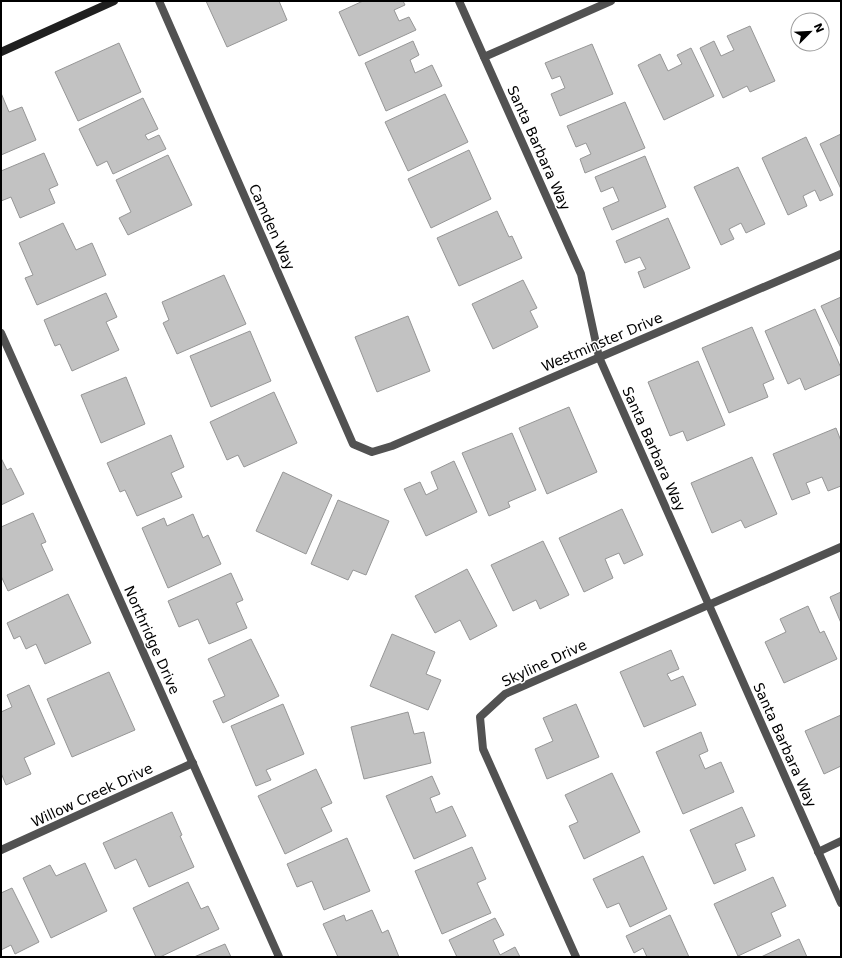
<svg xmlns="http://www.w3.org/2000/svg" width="842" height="958" viewBox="0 0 842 958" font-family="'DejaVu Sans',sans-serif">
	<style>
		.building { fill: #c2c2c2; stroke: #969696 }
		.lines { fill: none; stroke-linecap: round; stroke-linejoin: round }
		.street { stroke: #525252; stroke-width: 8 }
		.secondary { stroke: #1f1f1f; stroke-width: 8 }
		.labels { text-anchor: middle; stroke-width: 3; stroke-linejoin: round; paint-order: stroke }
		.street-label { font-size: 14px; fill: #000; stroke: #fff }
	</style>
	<rect width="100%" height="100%" fill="#fff"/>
	<g class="building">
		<polygon points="206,1 279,1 287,20 227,47"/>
		<polygon points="363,1 403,1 405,5 394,10 399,21 409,17 416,30 359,56 339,12"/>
		<polygon points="750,26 775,81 750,92 747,86 723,98 700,48 714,41 721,56 734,50 727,36"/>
		<polygon points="413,41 419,55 410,60 415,73 432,65 442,86 386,111 365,63"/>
		<polygon points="119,43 141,92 78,121 55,72"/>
		<polygon points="592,44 613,94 560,116 551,94 565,88 560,76 552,79 545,63"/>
		<polygon points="691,48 714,96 664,120 638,65 660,54 668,71 682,64 677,55"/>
		<polygon points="1,93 9,112 22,107 36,140 1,155"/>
		<polygon points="445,94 468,142 408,171 385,122"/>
		<polygon points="143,98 158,129 145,135 148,140 159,135 166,149 113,174 107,161 97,166 79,129"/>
		<polygon points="625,102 645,148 585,173 580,159 591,154 586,143 576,147 567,126"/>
		<polygon points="841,134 841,189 820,144"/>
		<polygon points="806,137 833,195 820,201 815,190 803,196 807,206 788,215 762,158"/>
		<polygon points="469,150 491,199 431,228 408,179"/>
		<polygon points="44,153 58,185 49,189 55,203 20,218 11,197 1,201 1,171"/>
		<polygon points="168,155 192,205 128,235 119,218 131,212 116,180"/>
		<polygon points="645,156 666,207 612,230 603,208 619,201 613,187 601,192 595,177"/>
		<polygon points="738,167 765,224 746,233 741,223 729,229 734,239 721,245 694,187"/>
		<polygon points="497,211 509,237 512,236 522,258 459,286 437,238"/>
		<polygon points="668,218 690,268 644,288 638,272 646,269 640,257 625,263 616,241"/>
		<polygon points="63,223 76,250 92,243 106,275 37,305 25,278 33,275 19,243"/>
		<polygon points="224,275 246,324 177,354 163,323 169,320 162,302"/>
		<polygon points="523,280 537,308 530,311 538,327 493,349 472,304"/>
		<polygon points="106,293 117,317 106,322 119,350 72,371 60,344 55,346 44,320"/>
		<polygon points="841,297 841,348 821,306"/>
		<polygon points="815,309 841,368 841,374 805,390 800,378 788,384 765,331"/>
		<polygon points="408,316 430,371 377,392 355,337"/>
		<polygon points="752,327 774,379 763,384 768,397 729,413 702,348"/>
		<polygon points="250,331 271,381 211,407 190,356"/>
		<polygon points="698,361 725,425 687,441 683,431 670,436 648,382"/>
		<polygon points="126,377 145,424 101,443 81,395"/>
		<polygon points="274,392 297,443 244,467 238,455 227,460 210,422"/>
		<polygon points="569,407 597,472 547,494 519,428"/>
		<polygon points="836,428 841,441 841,486 828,491 822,477 806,483 810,493 792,500 773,454"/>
		<polygon points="512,433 536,490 508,502 510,507 489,516 462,453"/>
		<polygon points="171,435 184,467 171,473 182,497 137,516 125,490 120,492 107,463"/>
		<polygon points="752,457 777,514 745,528 741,520 712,533 691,483"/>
		<polygon points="1,458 7,470 11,468 24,494 1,505"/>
		<polygon points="454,461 477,512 426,536 404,489 420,482 426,495 438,489 431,472"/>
		<polygon points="283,472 332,495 306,554 256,531"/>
		<polygon points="338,500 389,521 366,575 353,570 348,580 311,564"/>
		<polygon points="622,509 643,555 624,564 619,553 605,559 613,578 584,592 559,538"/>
		<polygon points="33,513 46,542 41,544 53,570 8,591 1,576 1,527"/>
		<polygon points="193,514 203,538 208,535 221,564 168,588 142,528 164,518 167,526"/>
		<polygon points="543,541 569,595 540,609 536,600 513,611 491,565"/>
		<polygon points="467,569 497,626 470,640 460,620 435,633 415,596"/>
		<polygon points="231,573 243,600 236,603 247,628 209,644 198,619 179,627 168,601"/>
		<polygon points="841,592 841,623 830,597"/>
		<polygon points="68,594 91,643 45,664 36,644 26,649 20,636 14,639 7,623"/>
		<polygon points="808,606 820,633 824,631 837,659 784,683 765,642 786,632 780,619"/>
		<polygon points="392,634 435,652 426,674 441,680 428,710 370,686"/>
		<polygon points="251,639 279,696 223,723 213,701 225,696 208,659"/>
		<polygon points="671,650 679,669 667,674 671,681 683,676 696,705 644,727 620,672"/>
		<polygon points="109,672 135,730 72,757 47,699"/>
		<polygon points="29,685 55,744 24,758 31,774 6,785 1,773 1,712 12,707 7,695"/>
		<polygon points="283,704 304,754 266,770 271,780 256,786 231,726"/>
		<polygon points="576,704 599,757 547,779 535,749 553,741 543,718"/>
		<polygon points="408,712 414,734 424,732 431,763 364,779 351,727"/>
		<polygon points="841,715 841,766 824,774 805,731"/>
		<polygon points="701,732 708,751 699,755 705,769 721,762 734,792 683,814 656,752"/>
		<polygon points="316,769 332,803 321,808 332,831 285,854 258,796"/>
		<polygon points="612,773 640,832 584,859 569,826 578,822 565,795"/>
		<polygon points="432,776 440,794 430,798 436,813 452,806 466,836 414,859 386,796"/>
		<polygon points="742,807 755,836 735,844 746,870 714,884 690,830"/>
		<polygon points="172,812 182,835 180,836 194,867 149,887 136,859 115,869 103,843"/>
		<polygon points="347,838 370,891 324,910 312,881 297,887 287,864"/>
		<polygon points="472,847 486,879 477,883 491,913 442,934 415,871"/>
		<polygon points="643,856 667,909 630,927 619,903 607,908 593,879"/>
		<polygon points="85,863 107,911 51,938 23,878 50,865 56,876"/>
		<polygon points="773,877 786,906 771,913 781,936 738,956 714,904"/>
		<polygon points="188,882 201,909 208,906 219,929 160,957 156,957 133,908"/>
		<polygon points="12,888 39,942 15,954 11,945 1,950 1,893"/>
		<polygon points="372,910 382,933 388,930 399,957 338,957 323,924 344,915 346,921"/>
		<polygon points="670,915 689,957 647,957 643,948 634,953 626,936"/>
		<polygon points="495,918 504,935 493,940 500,955 515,947 520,957 457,957 449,940"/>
		<polygon points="799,939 807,957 761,957"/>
		<polygon points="225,944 231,957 194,957"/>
	</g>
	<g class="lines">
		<g class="street">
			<polyline points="159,1 353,444 372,452 392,446 841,254"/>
			<polyline points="459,1 581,274 599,357 841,903"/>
			<polyline points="484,57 611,1"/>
			<polyline points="1,333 279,957"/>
			<polyline points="1,850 193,763"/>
			<polyline points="818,852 841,841"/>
			<polyline points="576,957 483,749 480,717 505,694 841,547"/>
		</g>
		<polyline class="secondary" points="1,52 114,1"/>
	</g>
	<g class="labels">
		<g class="street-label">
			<text transform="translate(539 148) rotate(66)" y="5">Santa Barbara Way</text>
			<text transform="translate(272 227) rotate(66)" y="5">Camden Way</text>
			<text transform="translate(602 342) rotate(-23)" y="5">Westminster Drive</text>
			<text transform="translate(654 449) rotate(66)" y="5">Santa Barbara Way</text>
			<text transform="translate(152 640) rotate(66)" y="5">Northridge Drive</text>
			<text transform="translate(544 663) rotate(-25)" y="5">Skyline Drive</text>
			<text transform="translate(785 745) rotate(66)" y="5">Santa Barbara Way</text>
			<text transform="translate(92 795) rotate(-25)" y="5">Willow Creek Drive</text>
		</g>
	</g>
	<rect width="842" height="958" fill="none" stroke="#000000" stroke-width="4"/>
	<g transform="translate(810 32) rotate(66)"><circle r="19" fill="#ffffff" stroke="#999999"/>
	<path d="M0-3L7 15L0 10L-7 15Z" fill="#000000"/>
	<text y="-6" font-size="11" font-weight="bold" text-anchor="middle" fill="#000000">N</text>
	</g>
</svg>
